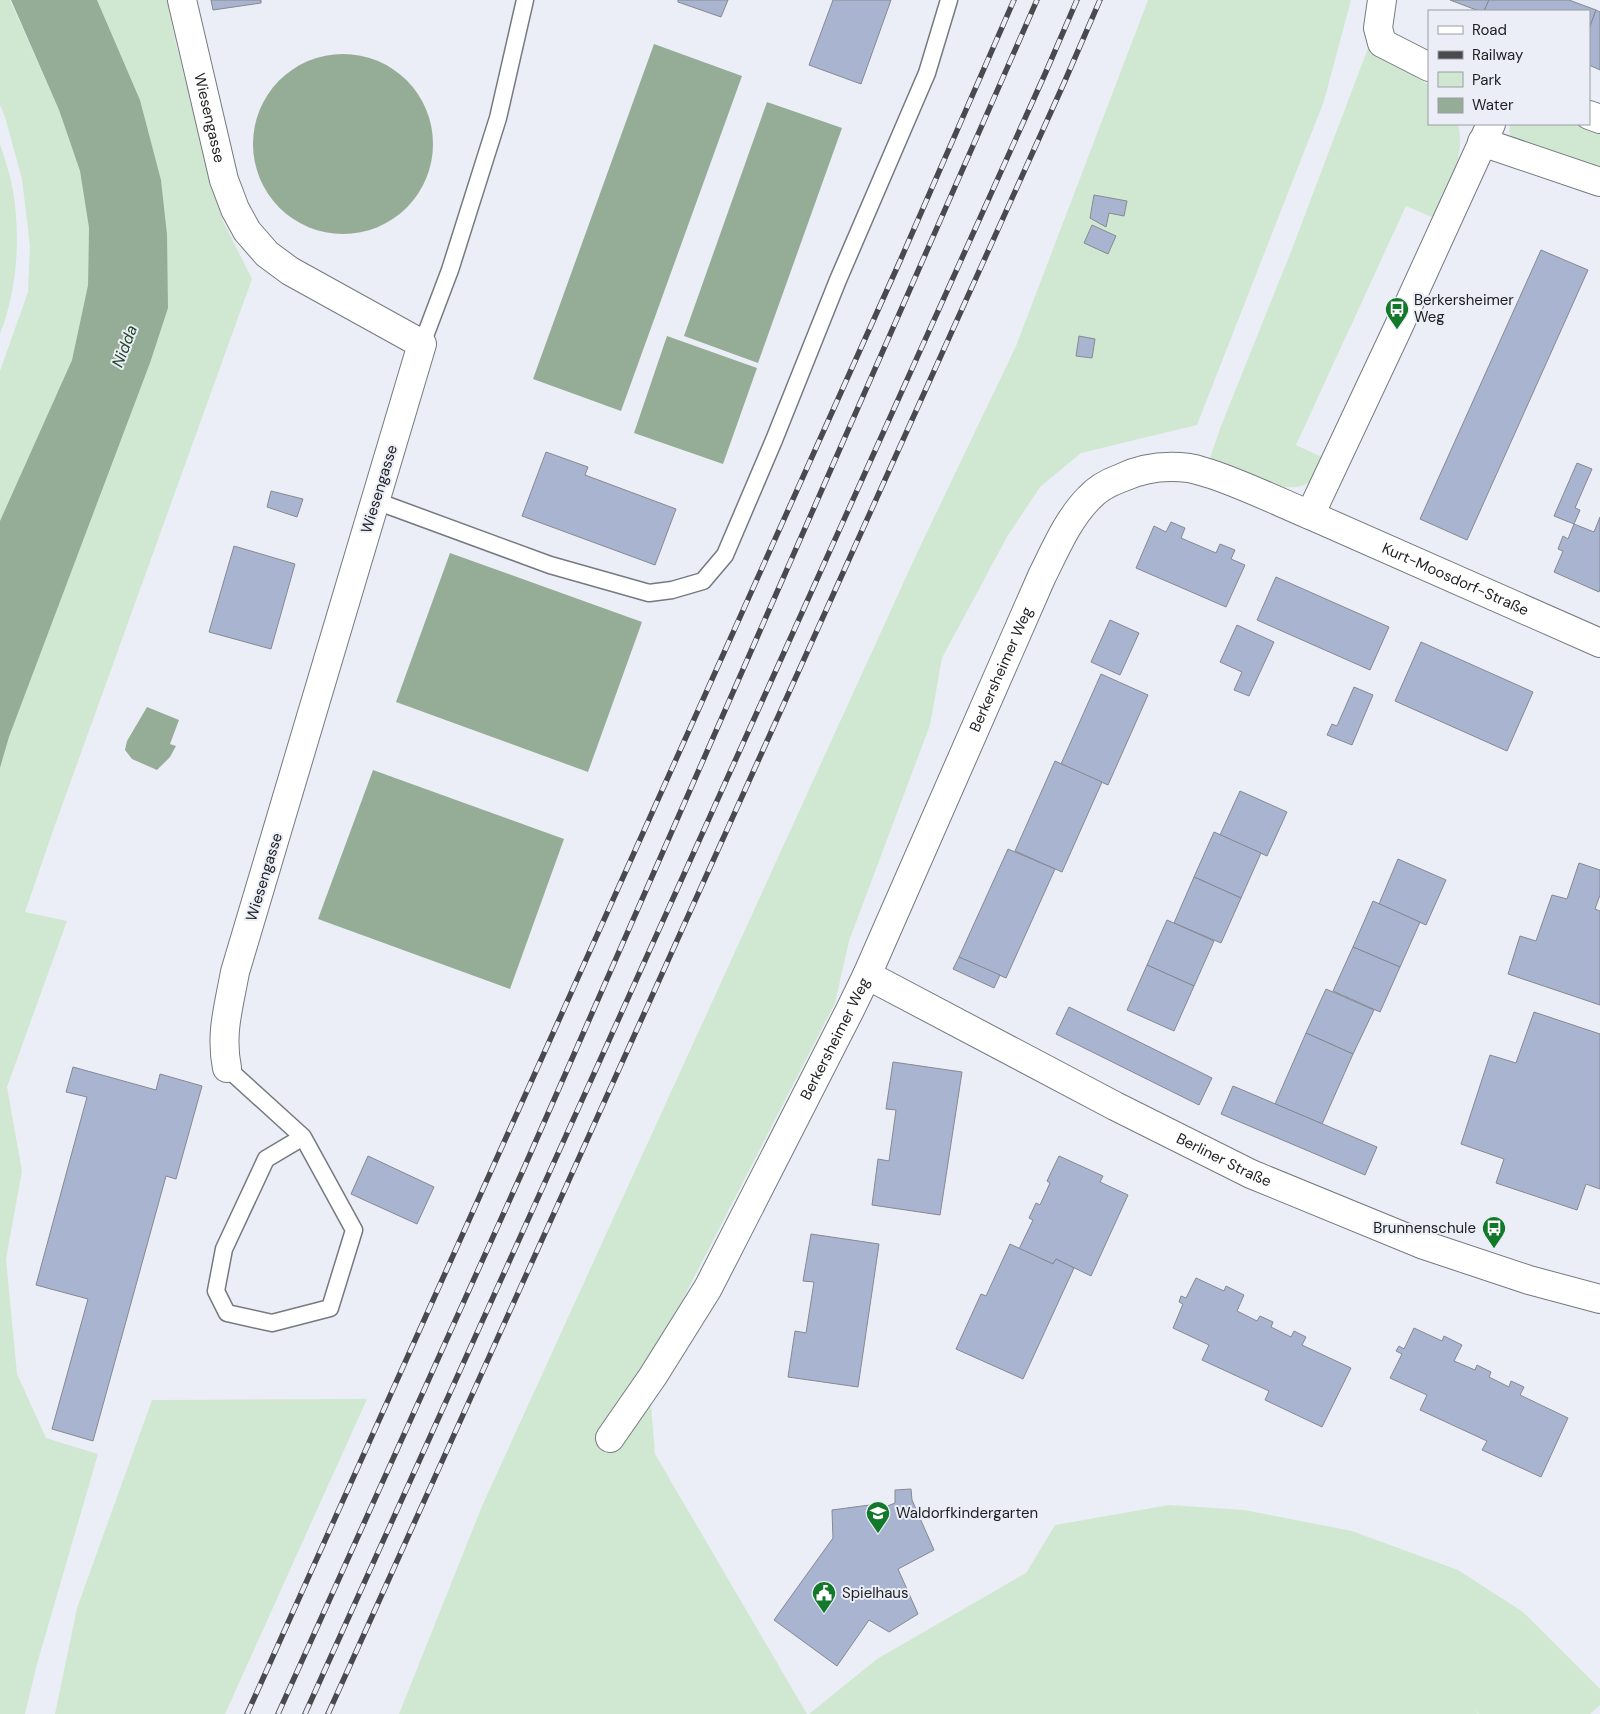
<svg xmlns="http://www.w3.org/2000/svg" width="1600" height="1714" viewBox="0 0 1600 1714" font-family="'DM Sans',sans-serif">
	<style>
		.green { fill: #d0e8d1 }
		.water { fill: #95ad96 }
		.building { fill: #a8b4d0; stroke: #868990 }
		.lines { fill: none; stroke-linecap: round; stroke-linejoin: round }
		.service-casing { stroke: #767980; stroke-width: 19 }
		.minor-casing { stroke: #767980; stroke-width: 30 }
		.service { stroke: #fff; stroke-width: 16 }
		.minor { stroke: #fff; stroke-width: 28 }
		.rail-casing { stroke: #494a4e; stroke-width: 5.5 }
		.rail { stroke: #ebeef6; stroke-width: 4; stroke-dasharray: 11; stroke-linecap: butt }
		.labels { text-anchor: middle; stroke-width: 4; stroke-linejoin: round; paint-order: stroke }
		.street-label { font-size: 15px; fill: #202124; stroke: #ebeef6 }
		.poi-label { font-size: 15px; fill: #202124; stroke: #ebeef6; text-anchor: start }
		.water-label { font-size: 16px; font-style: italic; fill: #204625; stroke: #ebeef6 }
	</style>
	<rect width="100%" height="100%" fill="#ebeef6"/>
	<g class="green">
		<polygon points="0,0 10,0 59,110 80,171 89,228 88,285 72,360 0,521 0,371 28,292 30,246 22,179 5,117 0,105"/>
		<polygon points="97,0 167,0 177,48 223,221 252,279 55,825 25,912 67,921 7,1087 22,1171 6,1259 17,1374 46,1438 98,1454 37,1664 25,1714 0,1714 0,768 9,737 150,363 167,234 161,180 140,100"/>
		<polygon points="1148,0 1351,0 1324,101 1197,425 1081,453 1040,487 1007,537 942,658 930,725 849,941 835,1003 648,1367 655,1454 807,1714 399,1714 482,1506 917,553 1016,346"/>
		<path d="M1368 48 1429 85V124H1458C1466 156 1448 189 1436 219L1406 206 1296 445 1326 459C1313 479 1310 489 1284 487L1210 458 1221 426 1292 249Z"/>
		<polygon points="1510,124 1574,124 1600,133 1600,168 1514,142 1509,132"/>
		<path d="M0 144C4 157 9 171 12 185 21 234 18 288 0 334Z"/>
		<polygon points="367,1399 225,1714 55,1714 77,1608 152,1400"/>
		<polygon points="1169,1505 1244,1510 1352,1531 1458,1570 1523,1612 1600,1689 1600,1705 1590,1714 1479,1714 1472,1707 1478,1714 809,1714 877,1659 1026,1573 1055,1525"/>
	</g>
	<g class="water">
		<polygon points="11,0 97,0 140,100 161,180 167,234 168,308 150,363 9,737 0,768 0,521 72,360 88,285 89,228 80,171 59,110"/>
		<polygon points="654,44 742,76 621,411 533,379"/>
		<circle cx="343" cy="144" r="90"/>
		<polygon points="767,102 842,128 758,363 684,336"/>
		<polygon points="667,336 757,368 723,464 634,433"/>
		<polygon points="450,553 642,622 588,772 396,702"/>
		<polygon points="147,707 179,720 170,744 176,746 170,757 157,770 132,759 125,750 127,741"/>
		<polygon points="373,770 564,839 510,989 318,919"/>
	</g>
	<g class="building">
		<polygon points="211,0 261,0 261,3 213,10"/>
		<polygon points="678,0 728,0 721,17 678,2"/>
		<polygon points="833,0 891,0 861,84 809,65"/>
		<polygon points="1450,0 1489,0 1484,11 1479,11"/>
		<polygon points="1489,0 1569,0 1596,10 1589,29 1589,11 1484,11"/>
		<polygon points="1596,10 1600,12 1600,70 1589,65 1589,29"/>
		<polygon points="1094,195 1127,201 1124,216 1109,213 1106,227 1090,218"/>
		<polygon points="1092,225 1116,236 1108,254 1084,243"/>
		<polygon points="1541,250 1588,270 1467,540 1420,519"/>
		<polygon points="1079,336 1095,339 1092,358 1076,356"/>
		<polygon points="546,452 588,467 585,475 676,509 655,565 522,516"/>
		<polygon points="1577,463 1592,469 1575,508 1580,510 1574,524 1554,516"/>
		<polygon points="271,491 303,499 297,517 267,507"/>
		<polygon points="1600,517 1600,589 1599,592 1554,572 1563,551 1558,549 1563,536 1568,539 1574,524 1594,532"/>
		<polygon points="1171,522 1185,528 1181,538 1216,553 1220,544 1235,550 1231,559 1245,565 1226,607 1136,568 1154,526 1166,532"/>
		<polygon points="234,546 295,564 271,649 209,632"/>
		<polygon points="1276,577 1389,627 1370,670 1257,620"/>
		<polygon points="1110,620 1139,633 1120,675 1091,662"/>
		<polygon points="1237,625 1274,642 1249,696 1234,690 1242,672 1220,662"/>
		<polygon points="1421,642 1533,692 1507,751 1395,701"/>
		<polygon points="1101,674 1148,695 1108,785 1061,764"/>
		<polygon points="1354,687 1373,695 1352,745 1327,735 1332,724 1337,726"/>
		<polygon points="1055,761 1102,782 1062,872 1015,851"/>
		<polygon points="1240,791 1287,812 1267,856 1220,835"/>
		<polygon points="1214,832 1261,853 1241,898 1194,877"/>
		<polygon points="1008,849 1055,869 1006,978 959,957"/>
		<polygon points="1398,859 1446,880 1426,925 1379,904"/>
		<polygon points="1579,863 1600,870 1600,895 1595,909 1600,911 1600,1005 1508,974 1520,936 1536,941 1552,895 1567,899"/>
		<polygon points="1194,877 1241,898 1221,943 1174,923"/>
		<polygon points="1373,901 1420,922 1400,967 1353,947"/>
		<polygon points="1167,920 1214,941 1194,986 1147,965"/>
		<polygon points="1353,947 1400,967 1380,1012 1333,991"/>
		<polygon points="959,957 1000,975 994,988 953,969"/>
		<polygon points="1147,965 1194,986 1174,1031 1127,1010"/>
		<polygon points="1326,989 1374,1010 1353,1054 1306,1033"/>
		<polygon points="1069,1007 1212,1078 1199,1105 1056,1034"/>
		<polygon points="1534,1012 1600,1034 1600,1189 1586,1184 1577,1210 1496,1183 1504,1159 1461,1144 1490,1055 1516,1063"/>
		<polygon points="1306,1033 1353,1054 1322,1124 1275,1104"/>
		<polygon points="893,1062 962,1072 940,1215 872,1205 878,1159 889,1161 896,1110 886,1109"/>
		<polygon points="73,1067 156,1090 160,1074 202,1086 176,1179 166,1176 93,1441 52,1429 88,1299 36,1285 87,1097 66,1092"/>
		<polygon points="1233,1086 1377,1147 1365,1175 1221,1114"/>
		<polygon points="368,1156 434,1187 417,1224 351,1194"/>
		<polygon points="1059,1156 1103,1176 1100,1182 1128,1195 1091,1276 1056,1259 1053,1264 1019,1249 1033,1220 1029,1218 1036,1203 1040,1205 1050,1183 1047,1181"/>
		<polygon points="811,1234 879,1244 858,1387 788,1377 795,1331 806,1333 814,1282 803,1281"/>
		<polygon points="1010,1244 1053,1264 1056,1259 1074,1268 1023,1379 956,1349 981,1294 986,1296"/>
		<polygon points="1196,1278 1224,1291 1226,1286 1244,1295 1237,1311 1257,1321 1260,1316 1273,1322 1271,1327 1291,1337 1294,1331 1306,1337 1302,1345 1351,1368 1322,1427 1265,1400 1269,1391 1202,1360 1209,1345 1173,1328 1183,1304 1179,1302 1181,1296 1186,1298"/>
		<polygon points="1414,1328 1442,1341 1444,1336 1462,1345 1454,1361 1475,1370 1477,1365 1491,1372 1489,1377 1509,1387 1511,1381 1524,1387 1520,1395 1568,1418 1541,1477 1482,1450 1487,1441 1420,1410 1427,1395 1390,1378 1402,1354 1396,1351 1399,1346 1404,1349"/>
		<polygon points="911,1489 912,1500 934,1550 898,1569 918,1614 889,1632 869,1620 837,1666 774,1620 833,1538 832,1510 877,1504 880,1509 895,1503 895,1490"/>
	</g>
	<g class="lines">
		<g class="service-casing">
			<g id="service">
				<polyline points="422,344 450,270 498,118 525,0"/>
				<polyline points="376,501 550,565 649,593 672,590 703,581 725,555 774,440 838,280 927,73 949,0"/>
				<polyline points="227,1068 303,1137 354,1230 330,1308 272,1323 227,1313 216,1291 224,1249 266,1159 303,1137"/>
			</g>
		</g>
		<g class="minor-casing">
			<g id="minor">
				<path id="s1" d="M182 0 224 180 235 209 247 231 267 254 290 271 422 344 235 972C229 1006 220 1033 227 1068"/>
				<polyline points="1382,0 1378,28 1382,43 1429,67"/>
				<polyline points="1589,115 1600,119"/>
				<polyline points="1482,142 1600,182"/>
				<path id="s2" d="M1310 515 1600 643"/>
				<path id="s3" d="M867 975 1115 1106 1251 1174 1424 1245 1529 1280 1600 1299"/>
				<path id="s4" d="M610 1438 653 1376 708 1288 849 1012 867 975 1042 576C1055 550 1068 519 1089 498 1097 489 1110 482 1121 478 1142 468 1165 465 1189 468 1196 469 1204 472 1211 474 1244 485 1277 501 1310 515L1397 330 1491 124"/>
			</g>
		</g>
		<use href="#service" class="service"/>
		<use href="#minor" class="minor"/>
		<g class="rail-casing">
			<g id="rail">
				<polyline points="247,1714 900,261 1014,0"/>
				<polyline points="278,1714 524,1168 1037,0"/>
				<polyline points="305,1714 1045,74 1077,0"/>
				<polyline points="328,1714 1064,83 1100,0"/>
			</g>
		</g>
		<use href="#rail" class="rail"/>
	</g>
	<defs>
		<g id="bus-pin" transform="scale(1.25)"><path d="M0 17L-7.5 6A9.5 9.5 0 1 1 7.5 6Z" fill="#12782a" stroke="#ebeef6"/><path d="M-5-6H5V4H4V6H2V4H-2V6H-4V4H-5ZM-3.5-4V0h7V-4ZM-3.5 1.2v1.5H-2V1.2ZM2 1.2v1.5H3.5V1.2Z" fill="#fff"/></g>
		<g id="school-pin" transform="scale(1.25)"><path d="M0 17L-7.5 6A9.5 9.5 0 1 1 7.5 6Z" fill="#12782a" stroke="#ebeef6"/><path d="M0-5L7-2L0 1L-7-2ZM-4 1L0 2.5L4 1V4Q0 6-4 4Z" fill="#fff"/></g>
		<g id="civic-pin" transform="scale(1.25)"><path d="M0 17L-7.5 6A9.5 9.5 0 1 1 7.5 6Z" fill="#12782a" stroke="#ebeef6"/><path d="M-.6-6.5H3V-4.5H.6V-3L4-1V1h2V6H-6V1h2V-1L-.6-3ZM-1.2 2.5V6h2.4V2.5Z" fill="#fff"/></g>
	</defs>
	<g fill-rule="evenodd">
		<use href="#bus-pin" x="1397" y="309"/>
		<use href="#bus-pin" x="1494" y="1228"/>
		<use href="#school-pin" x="878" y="1513"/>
		<use href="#civic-pin" x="824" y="1593"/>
	</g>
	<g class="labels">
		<g class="street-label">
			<text dy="5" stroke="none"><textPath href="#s1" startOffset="121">Wiesengasse</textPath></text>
			<text transform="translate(379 489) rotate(-73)" y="5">Wiesengasse</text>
			<text dy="5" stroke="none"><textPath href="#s2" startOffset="159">Kurt-Moosdorf-Straße</textPath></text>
			<text dy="5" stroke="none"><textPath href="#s4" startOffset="864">Berkersheimer Weg</textPath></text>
			<text transform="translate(264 877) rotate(-73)" y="5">Wiesengasse</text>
			<text dy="5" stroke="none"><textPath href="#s4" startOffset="459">Berkersheimer Weg</textPath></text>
			<text dy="5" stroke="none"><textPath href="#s3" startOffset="402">Berliner Straße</textPath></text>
		</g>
		<g class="poi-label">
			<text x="1414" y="305">Berkersheimer<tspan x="1414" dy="17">Weg</tspan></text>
			<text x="1476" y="1233" text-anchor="end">Brunnenschule</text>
			<text x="896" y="1518">Waldorfkindergarten</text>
			<text x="842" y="1598">Spielhaus</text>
		</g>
		<g class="water-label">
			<text transform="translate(124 346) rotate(-69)" y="6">Nidda</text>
		</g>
	</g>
	<rect x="1428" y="10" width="162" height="115" fill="#ebeef6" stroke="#9a9ca2"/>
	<rect x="1438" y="26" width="25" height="8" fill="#ffffff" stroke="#9a9ca2"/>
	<text x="1472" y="35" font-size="15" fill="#202124">Road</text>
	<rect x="1438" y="51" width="25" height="8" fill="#494a4e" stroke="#9a9ca2"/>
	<text x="1472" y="60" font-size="15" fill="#202124">Railway</text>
	<rect x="1438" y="72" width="25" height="15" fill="#d0e8d1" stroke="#9a9ca2"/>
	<text x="1472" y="85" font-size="15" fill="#202124">Park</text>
	<rect x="1438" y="98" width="25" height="15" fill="#95ad96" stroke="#9a9ca2"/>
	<text x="1472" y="110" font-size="15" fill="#202124">Water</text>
</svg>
